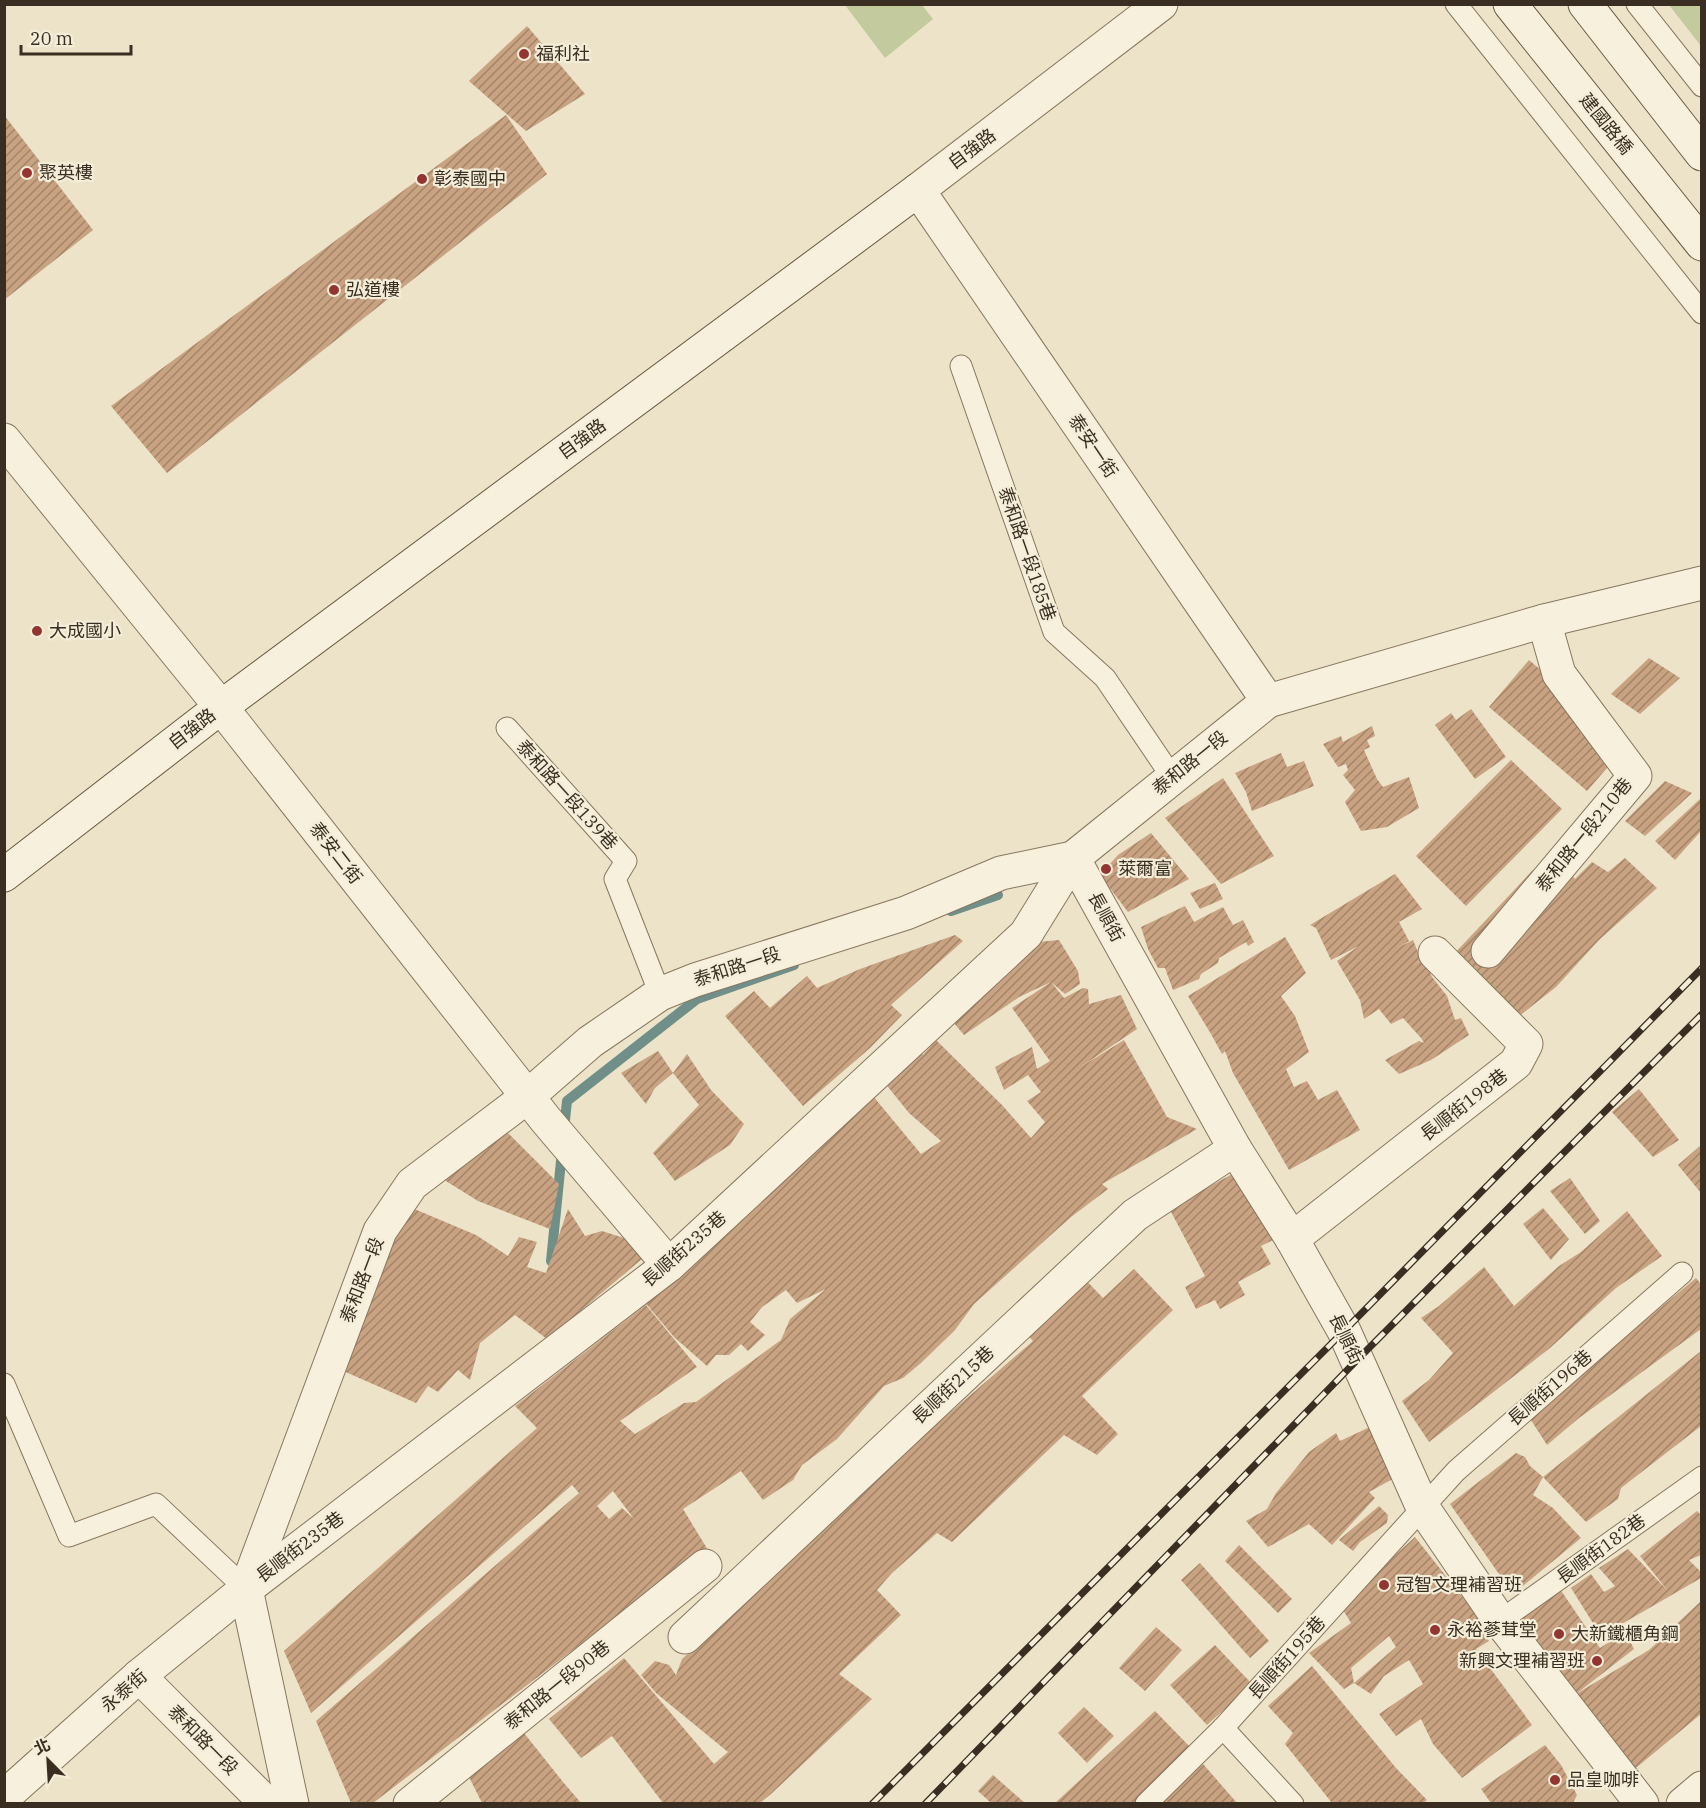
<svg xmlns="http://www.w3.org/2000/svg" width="1706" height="1808" viewBox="0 0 1706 1808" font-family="'IBM Plex Serif','Noto Sans TC',serif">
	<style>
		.green { fill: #c3ca9d }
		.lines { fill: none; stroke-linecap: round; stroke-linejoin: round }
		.stream { stroke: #708f89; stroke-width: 10 }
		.building { fill: url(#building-hatch); fill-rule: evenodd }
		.lane-casing { stroke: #88765f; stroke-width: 23 }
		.street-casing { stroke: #88765f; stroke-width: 35 }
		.secondary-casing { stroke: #6a5842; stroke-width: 35 }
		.lane { stroke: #f7f0dc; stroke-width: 21 }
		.street { stroke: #f7f0dc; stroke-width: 33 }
		.secondary { stroke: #f7f0dc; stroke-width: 33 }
		.rail-casing { stroke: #392e21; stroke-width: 7 }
		.rail { stroke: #f4edd8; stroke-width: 4.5; stroke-dasharray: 14; stroke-linecap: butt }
		.poi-dot { fill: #933632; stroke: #f4edd8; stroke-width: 2 }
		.labels { text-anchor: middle; stroke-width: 4.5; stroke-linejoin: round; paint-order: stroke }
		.poi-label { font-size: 18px; fill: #392e21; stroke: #f4edd8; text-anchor: start }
		.street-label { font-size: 18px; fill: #392e21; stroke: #f4edd8 }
	</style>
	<defs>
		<pattern id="building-hatch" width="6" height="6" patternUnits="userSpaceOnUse" patternTransform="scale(1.5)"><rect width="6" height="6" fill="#c8a281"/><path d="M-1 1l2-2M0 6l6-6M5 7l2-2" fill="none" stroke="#a38469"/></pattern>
	</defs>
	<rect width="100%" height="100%" fill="#ece3c9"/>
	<g class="green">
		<polygon points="845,5 922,5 933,19 885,58"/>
		<polygon points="1669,5 1701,5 1701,46"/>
	</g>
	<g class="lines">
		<g class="stream">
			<polyline points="951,911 998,895"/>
			<polyline points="564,1129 567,1101 697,999 794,965"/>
			<polyline points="551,1261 562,1151"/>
		</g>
	</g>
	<g class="building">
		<polygon points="527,26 585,94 526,131 469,81"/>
		<polygon points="4,115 93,230 4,300"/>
		<polygon points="506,115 547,174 167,473 111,406"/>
		<polygon points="1649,658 1680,678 1640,714 1611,694"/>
		<polygon points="1529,660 1594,715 1580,732 1613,761 1587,791 1489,707"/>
		<polygon points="1471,709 1506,757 1475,779 1435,725 1451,713 1456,720"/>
		<polygon points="1372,726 1375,736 1367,740 1370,747 1364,750 1377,779 1383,787 1409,777 1419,808 1387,827 1361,831 1345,802 1355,790 1343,775 1348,770 1346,764 1338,767 1323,744 1341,736 1343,742"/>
		<polygon points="1281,753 1287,767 1304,761 1314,786 1252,811 1246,792 1235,773"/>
		<polygon points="1511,760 1562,809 1466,906 1416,856"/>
		<polygon points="1223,778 1274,856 1221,884 1165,818"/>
		<polygon points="1665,781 1692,793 1645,836 1625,821"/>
		<polygon points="1701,798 1701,831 1675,860 1655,841"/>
		<polygon points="1151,833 1189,879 1128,912 1100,875 1118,855"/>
		<polygon points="1556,853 1575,879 1592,862 1608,872 1625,858 1657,888 1599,940 1556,987 1518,1017 1452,956 1532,871"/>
		<polygon points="1395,874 1422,909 1399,922 1409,941 1399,947 1413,940 1421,960 1413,965 1424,959 1432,977 1447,996 1455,1020 1461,1018 1469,1035 1431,1060 1399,1074 1385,1060 1419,1041 1424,1043 1421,1038 1403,1018 1391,1024 1379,1009 1364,1019 1360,1000 1337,961 1359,946 1331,960 1316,928 1310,925"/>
		<polygon points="1215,883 1223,899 1200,909 1190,893"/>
		<polygon points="1185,906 1194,922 1223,907 1233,925 1243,920 1254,942 1248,946 1246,942 1219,958 1218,963 1201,974 1199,979 1173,990 1165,968 1158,968 1148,949 1141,927"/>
		<polygon points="955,935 963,941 891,1005 902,1015 870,1048 803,1106 725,1016 754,991 770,1008 807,976 817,988 860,969"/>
		<polygon points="1285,937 1306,973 1281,996 1295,1016 1309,1052 1286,1069 1294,1087 1307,1081 1318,1100 1337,1090 1360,1130 1289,1170 1233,1073 1225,1051 1222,1054 1211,1034 1222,1029 1211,1034 1188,996"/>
		<path d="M1059 940 1078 971 1080 984 1065 994 1051 982 1064 998 1083 988 1088 989 1089 1004 1121 995 1137 1029 1079 1068 1124 1040 1167 1117 1197 1129 1102 1184 1108 1189 1071 1217 974 1304 955 1330 921 1363 903 1378 884 1386 837 1439 802 1465 793 1480 763 1500 741 1471 683 1509 711 1555 693 1558 373 1803H351L316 1721 579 1493 572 1485 311 1713 284 1651 537 1428 515 1406 646 1305 697 1367 620 1421 635 1434 684 1403 696 1402 781 1340 790 1319 826 1289 797 1303 786 1290 762 1307 750 1322 765 1335 748 1351 741 1344 729 1355H716L707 1366 674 1337 643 1300 868 1090 921 1154 941 1141 909 1113 880 1077 916 1047 923 1055 936 1040 1002 1105 1031 1138 1045 1122 1027 1101 1041 1092 1028 1075 1004 1090 995 1067 1032 1047 1037 1069 1050 1061 1012 1008 1051 982 1019 997 964 1035 948 1016 1027 943ZM613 1491 634 1519 622 1508 609 1519 597 1506Z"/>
		<polygon points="658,1051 673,1073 655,1088 646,1104 621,1073"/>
		<polygon points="687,1054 711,1090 744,1124 730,1145 675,1181 653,1153 699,1105 673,1073"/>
		<polygon points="1639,1089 1679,1140 1653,1157 1612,1112"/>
		<polygon points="498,1123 559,1184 550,1229 478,1201 425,1168"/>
		<polygon points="1701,1145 1701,1193 1678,1165"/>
		<polygon points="1240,1170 1277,1238 1261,1246 1271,1264 1238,1282 1245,1295 1220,1309 1215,1300 1196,1309 1185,1287 1205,1276 1169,1208"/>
		<polygon points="1570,1178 1600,1221 1585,1234 1550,1191"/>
		<polygon points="412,1208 476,1235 508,1256 519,1237 537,1242 527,1267 546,1273 568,1209 585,1236 602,1231 655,1248 547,1339 515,1315 480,1343 470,1380 458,1370 438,1392 428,1386 416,1403 332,1366 356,1309"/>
		<polygon points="1543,1208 1569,1239 1551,1260 1523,1224"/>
		<polygon points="1627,1211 1662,1256 1616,1288 1550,1348 1429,1442 1402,1401 1429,1380 1453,1353 1421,1318 1439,1306 1484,1267 1514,1306 1559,1266 1581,1252"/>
		<polygon points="1134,1269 1173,1310 1082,1396 1118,1434 1097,1455 1064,1435 952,1542 937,1533 892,1573 877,1590 901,1615 839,1674 872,1699 771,1794 760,1803 663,1803 612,1736 581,1758 549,1719 624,1658 714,1764 728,1752 656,1693 641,1675 655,1661 669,1665 676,1675 682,1659 753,1596 909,1448 1033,1341 1019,1326 1077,1271 1103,1298"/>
		<polygon points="1696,1278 1701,1284 1701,1329 1579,1418 1547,1445 1529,1417"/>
		<polygon points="1701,1351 1701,1426 1621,1488 1618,1499 1586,1522 1543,1477 1533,1495 1553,1508 1581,1538 1513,1594 1450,1504 1516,1453 1525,1457 1530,1466 1543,1477"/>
		<polygon points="1372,1426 1400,1475 1369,1492 1375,1498 1332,1545 1309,1524 1268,1547 1246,1521 1267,1509 1276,1493 1309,1452 1336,1433 1340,1441"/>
		<polygon points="1379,1506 1388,1515 1387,1523 1360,1542 1353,1551 1339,1540"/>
		<polygon points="1697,1511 1701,1515 1701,1555 1689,1560 1701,1572 1701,1578 1601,1636 1571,1588 1591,1574 1604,1592 1615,1586 1599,1568 1628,1549 1668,1591 1640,1556"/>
		<polygon points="1415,1537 1475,1613 1489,1641 1476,1649 1532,1725 1462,1778 1433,1744 1421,1719 1396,1736 1379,1714 1423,1684 1409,1660 1384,1676 1371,1694 1354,1683 1396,1647 1389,1636 1351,1668 1354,1683 1344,1689 1309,1653 1351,1623 1340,1605"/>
		<polygon points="1239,1545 1292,1599 1278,1613 1225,1561"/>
		<polygon points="1200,1563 1269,1641 1250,1658 1181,1580"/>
		<polygon points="1560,1589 1600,1648 1625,1632 1634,1649 1576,1694 1649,1650 1701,1601 1701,1714 1631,1772 1512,1621"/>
		<polygon points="1156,1627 1182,1650 1145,1691 1119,1668"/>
		<polygon points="1215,1645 1252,1684 1207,1725 1170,1685"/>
		<polygon points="1312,1666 1396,1768 1427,1800 1423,1803 1332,1803 1285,1744 1293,1733 1268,1706"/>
		<polygon points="1084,1707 1114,1736 1087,1763 1058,1733"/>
		<polygon points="1155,1711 1194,1751 1141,1803 1055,1803"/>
		<polygon points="524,1733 563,1782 581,1803 482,1803 469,1777"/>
		<polygon points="1545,1745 1561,1765 1577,1795 1573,1803 1491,1803 1481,1789"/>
		<polygon points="1197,1757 1237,1803 1154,1803"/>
		<polygon points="993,1775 1025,1803 991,1803 978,1791"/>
	</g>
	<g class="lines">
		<g class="lane-casing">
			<g id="lane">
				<polyline points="1456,4 1702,313"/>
				<polyline points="1637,4 1702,86"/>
				<polyline points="961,366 1054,632 1105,678 1172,777"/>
				<polyline points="507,728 626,861 615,879 660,994"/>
				<polyline points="4,1384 69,1536 156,1504 246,1589"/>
				<polyline points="1500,1621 1702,1477"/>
				<polyline points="1223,1728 1293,1804"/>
				<polyline points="1146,1804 1223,1728 1456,1471 1682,1273"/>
			</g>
		</g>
		<g class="street-casing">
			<g id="street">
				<polyline points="1161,4 918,190 1268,701"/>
				<polyline points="4,440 221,707 546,1120 669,1265"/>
				<polyline points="1073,858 1235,1149 1292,1239 1344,1331 1423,1508 1500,1621 1642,1804"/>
				<polyline points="1488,951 1635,776 1559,674 1544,621"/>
				<polyline points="1292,1239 1516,1063 1526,1044 1435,953"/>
				<polyline points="685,1637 1135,1215 1235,1149"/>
				<polyline points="139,1676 267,1804"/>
				<polyline points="4,1797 139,1676 246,1589 669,1265 1026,934 1073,858"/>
				<polyline points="292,1804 246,1589 380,1231 412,1184 528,1096 590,1042 660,994 695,980 906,913 1001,873 1073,858 1268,701 1544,621 1702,583"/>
				<polyline points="410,1804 705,1566"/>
				<polyline points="1683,1804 1702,1788"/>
			</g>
		</g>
		<g class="secondary-casing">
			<g id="secondary">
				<polyline points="1510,4 1702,244"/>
				<polyline points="1585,4 1702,154"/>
				<polyline points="4,875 221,707 918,190"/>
			</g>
		</g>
		<use href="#lane" class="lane"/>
		<use href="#street" class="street"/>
		<use href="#secondary" class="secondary"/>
		<g class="rail-casing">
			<g id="rail">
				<polyline points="872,1804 1344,1331 1702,968"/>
				<polyline points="925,1804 1357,1360 1702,1014"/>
			</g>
		</g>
		<use href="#rail" class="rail"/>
	</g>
	<g class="poi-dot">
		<circle cx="524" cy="54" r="6"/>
		<circle cx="27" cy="173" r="6"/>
		<circle cx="422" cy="179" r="6"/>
		<circle cx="334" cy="290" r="6"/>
		<circle cx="37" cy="631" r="6"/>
		<circle cx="1106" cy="869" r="6"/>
		<circle cx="1384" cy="1585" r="6"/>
		<circle cx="1435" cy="1630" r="6"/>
		<circle cx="1559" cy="1634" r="6"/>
		<circle cx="1597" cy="1661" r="6"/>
		<circle cx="1555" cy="1780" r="6"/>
	</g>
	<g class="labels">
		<g class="poi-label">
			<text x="536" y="60">福利社</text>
			<text x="39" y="179">聚英樓</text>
			<text x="434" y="185">彰泰國中</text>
			<text x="346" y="296">弘道樓</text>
			<text x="49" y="637">大成國小</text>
			<text x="1118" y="875">萊爾富</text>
			<text x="1396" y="1591">冠智文理補習班</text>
			<text x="1447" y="1636">永裕蔘茸堂</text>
			<text x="1571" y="1640">大新鐵櫃角鋼</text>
			<text x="1585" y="1667" text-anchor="end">新興文理補習班</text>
			<text x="1567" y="1786">品皇咖啡</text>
		</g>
		<g class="street-label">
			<text transform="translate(1606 124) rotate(51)" y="6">建國路橋</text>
			<text transform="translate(972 149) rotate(-37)" y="6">自強路</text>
			<text transform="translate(582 439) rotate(-36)" y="6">自強路</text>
			<text transform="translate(1093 446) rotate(56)" y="6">泰安一街</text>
			<text transform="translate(1027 554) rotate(71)" y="6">泰和路一段185巷</text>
			<text transform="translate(192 729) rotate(-38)" y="6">自強路</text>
			<text transform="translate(1190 763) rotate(-39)" y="6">泰和路一段</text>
			<text transform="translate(567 795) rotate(48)" y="6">泰和路一段139巷</text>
			<text transform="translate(1584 835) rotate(-51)" y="6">泰和路一段210巷</text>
			<text transform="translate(336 853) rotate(52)" y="6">泰安二街</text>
			<text transform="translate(1106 917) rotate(61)" y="6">長順街</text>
			<text transform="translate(737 967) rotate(-18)" y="6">泰和路一段</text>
			<text transform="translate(1464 1105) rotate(-38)" y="6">長順街198巷</text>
			<text transform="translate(684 1249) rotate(-41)" y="6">長順街235巷</text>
			<text transform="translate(362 1280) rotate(-69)" y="6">泰和路一段</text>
			<text transform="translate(1346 1339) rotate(64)" y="6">長順街</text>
			<text transform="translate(953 1385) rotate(-43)" y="6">長順街215巷</text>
			<text transform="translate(1550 1388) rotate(-41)" y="6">長順街196巷</text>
			<text transform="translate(300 1547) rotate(-37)" y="6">長順街235巷</text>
			<text transform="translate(1601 1549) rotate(-36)" y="6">長順街182巷</text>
			<text transform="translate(1287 1658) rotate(-48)" y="6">長順街195巷</text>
			<text transform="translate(557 1685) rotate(-39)" y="6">泰和路一段90巷</text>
			<text transform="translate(124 1691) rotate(-41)" y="6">永泰街</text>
			<text transform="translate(203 1740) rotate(45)" y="6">泰和路一段</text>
		</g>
	</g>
	<rect width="1706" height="1808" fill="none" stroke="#392e21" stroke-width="12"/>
	<g transform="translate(48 1760) rotate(336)" stroke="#f4edd8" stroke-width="4.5" paint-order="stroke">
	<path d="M0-4.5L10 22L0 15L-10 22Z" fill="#392e21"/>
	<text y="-9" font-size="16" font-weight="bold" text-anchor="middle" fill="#392e21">北</text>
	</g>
	<path d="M21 45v9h110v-9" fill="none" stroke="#392e21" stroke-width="3"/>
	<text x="30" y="45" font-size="18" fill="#392e21" stroke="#f4edd8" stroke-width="4.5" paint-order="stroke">20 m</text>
</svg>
